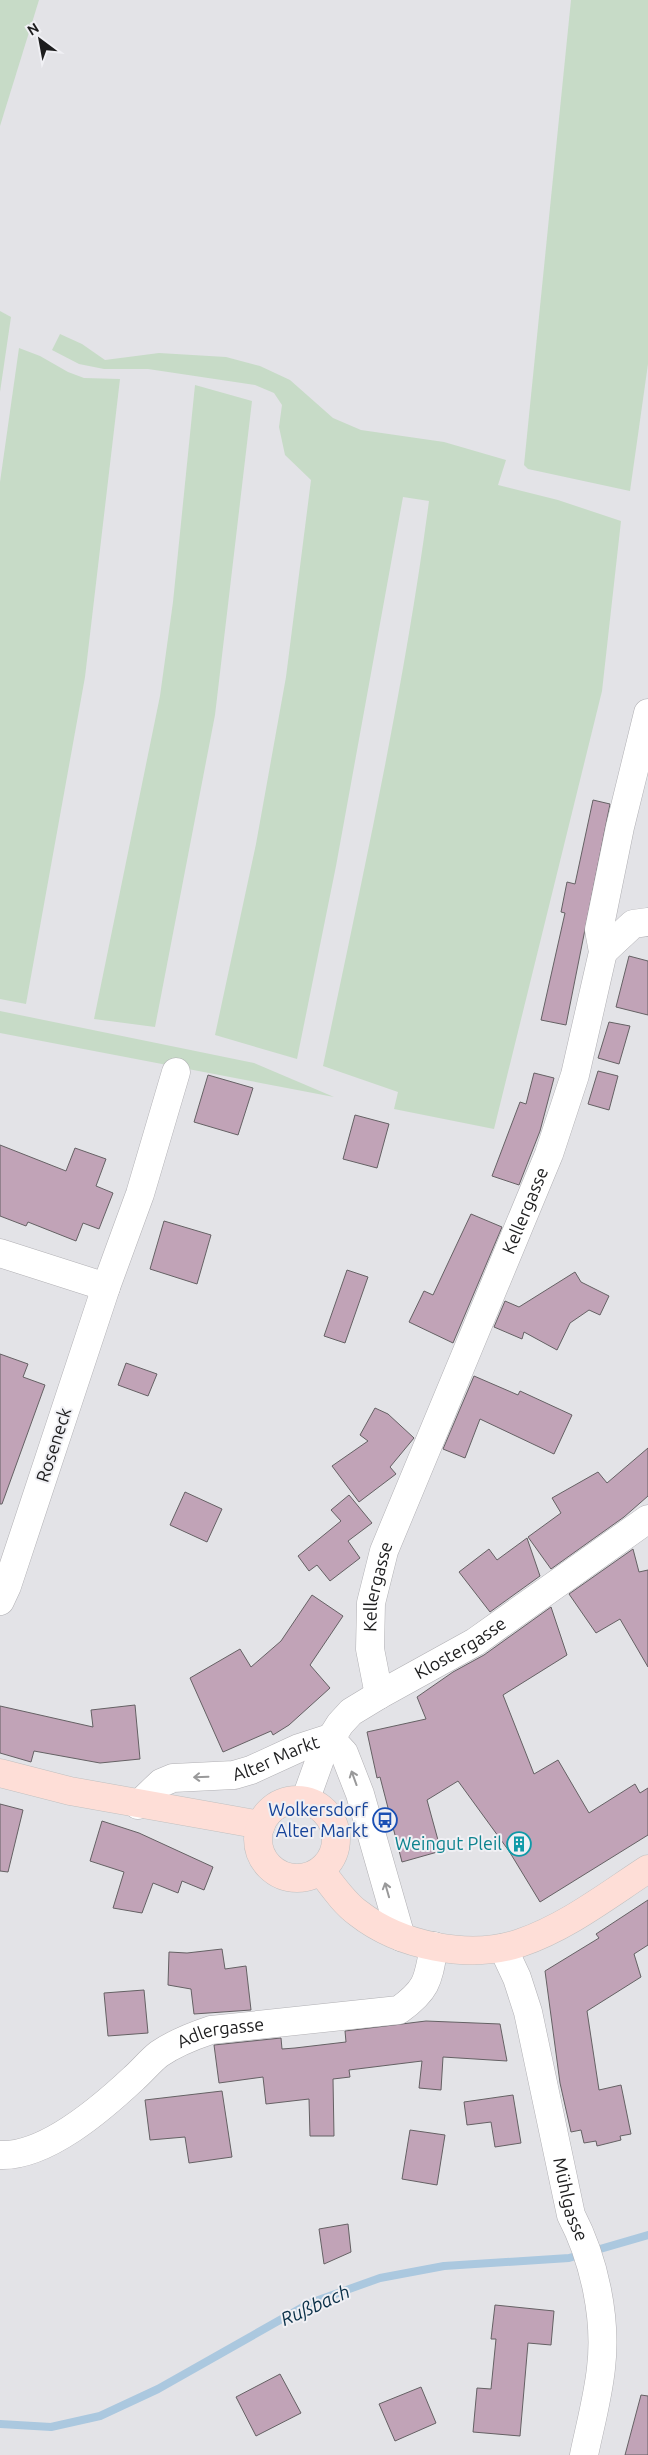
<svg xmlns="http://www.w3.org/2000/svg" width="648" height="2455" viewBox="0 0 648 2455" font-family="Ubuntu,sans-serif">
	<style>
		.green { fill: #c7dbc7 }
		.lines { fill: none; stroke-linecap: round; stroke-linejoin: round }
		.stream { stroke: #abc8df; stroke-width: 8 }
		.building { fill: #c1a3b7; stroke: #656164 }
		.minor-casing { stroke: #b1b0b4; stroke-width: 29 }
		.major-casing { stroke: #c0c0c0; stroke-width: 29 }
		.minor { stroke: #fff; stroke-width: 28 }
		.major { stroke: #feded7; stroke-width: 28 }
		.oneway { stroke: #99999a }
		.labels { text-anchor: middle; stroke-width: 4; stroke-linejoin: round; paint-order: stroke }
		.street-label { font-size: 18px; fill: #1d1d1e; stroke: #f0f0f4 }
		.transit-label { font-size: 18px; fill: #164399; stroke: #f0f0f4; text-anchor: end }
		.culture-label { font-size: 18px; fill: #0d838f; stroke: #f0f0f4; text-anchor: end }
		.water-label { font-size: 19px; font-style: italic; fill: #0a3048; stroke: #f0f0f4 }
	</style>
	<rect width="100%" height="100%" fill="#e3e3e7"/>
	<g class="green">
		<polygon points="0,0 39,0 0,126"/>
		<polygon points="571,0 648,0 648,364 630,491 528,469 524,465"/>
		<polygon points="0,311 11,317 0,392"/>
		<path d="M60 334 82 344 105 360 159 353 226 357 260 366 290 380 333 418 361 430 444 442 506 460 498 485 558 500 621 521 602 691 494 1129 394 1109 398 1092 323 1066C362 879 404 691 429 501L403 497 336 866 297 1059 215 1035 256 844 286 677 311 480 285 455 279 427 282 405 274 393 255 385 148 369H104L79 364 52 350Z"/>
		<polygon points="19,348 40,356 68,372 84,378 120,379 85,677 26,1004 0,999 0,482"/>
		<polygon points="195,385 252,401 215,715 155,1027 94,1019 160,696 173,602"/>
		<polygon points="0,1011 254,1063 334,1097 0,1033"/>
	</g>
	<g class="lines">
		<polyline class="stream" points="0,2424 51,2427 100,2416 158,2389 310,2303 380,2278 444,2266 569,2258 648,2235"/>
	</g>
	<g class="building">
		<polygon points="593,800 610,804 566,1025 541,1020 565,913 561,912 567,882 575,884"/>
		<polygon points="629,956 648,961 648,1015 616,1007"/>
		<polygon points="609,1022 630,1026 619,1064 598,1058"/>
		<polygon points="598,1071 618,1076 609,1110 588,1104"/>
		<polygon points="534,1073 554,1078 540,1131 519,1185 492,1176 520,1102 526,1104"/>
		<polygon points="208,1075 253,1088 238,1135 194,1122"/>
		<polygon points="355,1115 389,1124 377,1168 343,1159"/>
		<polygon points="0,1145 66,1171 75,1148 106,1159 96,1186 113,1193 99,1229 83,1223 76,1241 28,1222 26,1226 0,1216"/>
		<polygon points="471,1214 502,1227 453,1343 409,1322 424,1291 433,1295"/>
		<polygon points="164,1221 211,1235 197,1284 150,1269"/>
		<polygon points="347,1270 368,1277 345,1343 324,1336"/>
		<polygon points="575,1272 581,1282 609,1296 600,1315 589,1310 570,1323 557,1350 524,1332 522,1339 494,1327 505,1301 519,1307"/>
		<polygon points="0,1354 28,1364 23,1377 45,1385 2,1504 0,1504"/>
		<polygon points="126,1363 157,1374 148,1396 118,1385"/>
		<polygon points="474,1376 518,1395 520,1391 572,1415 554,1454 480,1419 465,1458 443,1449"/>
		<polygon points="375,1408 388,1414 414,1438 390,1467 396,1474 359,1502 332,1466 368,1441 360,1435"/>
		<polygon points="648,1448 648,1496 624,1517 551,1569 528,1537 561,1513 552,1498 598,1472 607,1483"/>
		<polygon points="185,1492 222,1509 207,1542 170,1525"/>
		<polygon points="349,1495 372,1523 348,1541 360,1558 330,1581 317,1565 309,1571 298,1556 341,1521 331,1510"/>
		<polygon points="527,1538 540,1576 490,1612 459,1572 489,1549 497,1560"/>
		<polygon points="633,1549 639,1572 648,1570 648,1667 620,1619 596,1633 569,1594"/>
		<polygon points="312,1595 343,1616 310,1665 330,1688 289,1725 273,1735 271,1731 223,1752 190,1678 240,1649 251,1667 281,1641"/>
		<polygon points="551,1607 567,1655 503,1695 534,1774 558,1760 589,1813 635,1784 640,1793 648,1788 648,1835 540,1902 509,1851 458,1781 427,1800 441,1851 402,1862 380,1777 377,1778 367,1732 426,1719 417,1697 453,1672 484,1655"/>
		<polygon points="135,1705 140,1759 100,1763 34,1751 31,1762 0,1753 0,1706 93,1727 91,1710"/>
		<polygon points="0,1804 23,1810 8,1872 0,1871"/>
		<polygon points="102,1821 139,1833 213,1867 204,1890 182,1881 178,1893 153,1883 142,1913 113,1908 124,1872 90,1861"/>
		<polygon points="648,1900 648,1945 634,1954 641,1977 587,2011 599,2090 621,2085 631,2134 620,2136 621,2140 597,2146 596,2141 584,2143 581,2130 571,2132 560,2083 545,1971 599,1938 596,1934"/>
		<polygon points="222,1949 225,1969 246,1966 251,2010 194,2014 191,1989 168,1985 169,1952 187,1953"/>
		<polygon points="144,1990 148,2033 108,2036 104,1993"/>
		<polygon points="426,2021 500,2024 507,2061 443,2057 441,2090 419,2088 422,2061 349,2070 350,2077 333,2079 334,2136 310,2136 309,2099 266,2104 263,2077 219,2083 214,2045 281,2038 282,2049 295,2048 346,2042 345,2031"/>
		<polygon points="222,2091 232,2157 189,2163 185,2137 150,2140 145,2100"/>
		<polygon points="513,2095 521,2143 495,2147 491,2122 467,2125 464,2102"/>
		<polygon points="410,2130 445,2135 437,2185 402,2179"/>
		<polygon points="348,2224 351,2252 324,2264 319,2229"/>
		<polygon points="495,2305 554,2311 551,2345 528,2343 520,2436 473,2432 477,2388 491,2389 496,2339 491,2339"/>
		<polygon points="280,2374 301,2413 256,2436 236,2397"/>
		<polygon points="421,2387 436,2423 395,2441 379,2404"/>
		<polygon points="641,2395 648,2396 648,2455 625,2455"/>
	</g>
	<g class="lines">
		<g class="minor-casing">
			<g id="minor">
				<polyline points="603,952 633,924 648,922"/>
				<polyline points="0,1253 106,1287 7,1586 0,1601"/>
				<polyline points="106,1287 140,1194 176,1072"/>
				<path id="s1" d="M379 1695 370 1649 371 1603 384 1551 549 1154 575 1075 603 952 599 930 620 827 648 713"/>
				<polyline points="330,1738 344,1753 360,1794 401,1937"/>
				<path id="s2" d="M305 1801 323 1751 340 1724 351 1712 379 1695 475 1642 648 1519"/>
				<path id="s3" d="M138 1805 161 1783 173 1778 234 1775 251 1770 299 1748 330 1738"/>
				<path id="s4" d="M503 1948 517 1978 528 2012 571 2215C594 2259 607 2318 601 2368 598 2397 590 2426 584 2455"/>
				<path id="s5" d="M0 2155C46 2157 102 2108 134 2078 142 2071 150 2061 159 2054 175 2043 193 2036 211 2030L399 2010C428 1989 428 1980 434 1946"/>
			</g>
		</g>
		<g class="major-casing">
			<g id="major">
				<polyline points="0,1773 70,1791 261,1825"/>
				<circle cx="297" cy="1839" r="39"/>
				<path d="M321 1871C332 1885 343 1902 358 1913 400 1946 469 1960 520 1943 567 1927 608 1895 648 1869"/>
			</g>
		</g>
		<use href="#minor" class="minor"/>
		<use href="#major" class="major"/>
	</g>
	<defs><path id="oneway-shaft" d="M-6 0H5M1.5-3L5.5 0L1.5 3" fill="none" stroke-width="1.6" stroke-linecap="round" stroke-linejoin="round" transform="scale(1.25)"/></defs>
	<g class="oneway">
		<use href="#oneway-shaft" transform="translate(201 1777) rotate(178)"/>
		<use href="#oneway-shaft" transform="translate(354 1778) rotate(-110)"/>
		<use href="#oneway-shaft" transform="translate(387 1890) rotate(-106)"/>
	</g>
	<defs>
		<g id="bus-ring" transform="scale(1.25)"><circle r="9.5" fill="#f0f0f4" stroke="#1a4fb4" stroke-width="1.5"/><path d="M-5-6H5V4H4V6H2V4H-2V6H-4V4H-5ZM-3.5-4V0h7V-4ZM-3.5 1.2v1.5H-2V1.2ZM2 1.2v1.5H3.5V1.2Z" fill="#1a4fb4"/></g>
		<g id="building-ring" transform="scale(1.25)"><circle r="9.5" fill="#f0f0f4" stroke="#0f9aa8" stroke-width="1.5"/><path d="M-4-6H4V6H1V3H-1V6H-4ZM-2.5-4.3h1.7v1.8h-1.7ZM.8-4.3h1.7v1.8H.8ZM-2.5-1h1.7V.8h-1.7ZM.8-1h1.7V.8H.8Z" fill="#0f9aa8"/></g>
	</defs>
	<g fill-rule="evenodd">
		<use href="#bus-ring" x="385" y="1820"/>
		<use href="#building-ring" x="519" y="1844"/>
	</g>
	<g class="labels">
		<g class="street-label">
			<text dy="6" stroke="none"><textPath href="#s1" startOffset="515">Kellergasse</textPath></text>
			<text transform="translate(54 1445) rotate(-72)" y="6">Roseneck</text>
			<text dy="6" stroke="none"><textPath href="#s1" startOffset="110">Kellergasse</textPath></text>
			<text dy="6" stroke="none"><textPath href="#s2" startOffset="228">Klostergasse</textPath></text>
			<text dy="6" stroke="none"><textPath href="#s3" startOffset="151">Alter Markt</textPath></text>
			<text dy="6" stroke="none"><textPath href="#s5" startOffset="259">Adlergasse</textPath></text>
			<text dy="6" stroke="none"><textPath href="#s4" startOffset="261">Mühlgasse</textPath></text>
		</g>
		<g class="transit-label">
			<text x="368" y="1816">Wolkersdorf<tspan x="368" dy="21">Alter Markt</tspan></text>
		</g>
		<g class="culture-label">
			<text x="502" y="1850">Weingut Pleil</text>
		</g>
		<g class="water-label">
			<text transform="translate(315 2305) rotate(-24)" y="7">Rußbach</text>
		</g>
	</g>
	<g transform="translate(40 40) rotate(328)" stroke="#f0f0f4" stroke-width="4" paint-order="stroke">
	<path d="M0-4L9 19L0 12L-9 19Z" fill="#1d1d1e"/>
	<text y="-8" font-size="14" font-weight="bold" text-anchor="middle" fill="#1d1d1e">N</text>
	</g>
</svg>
